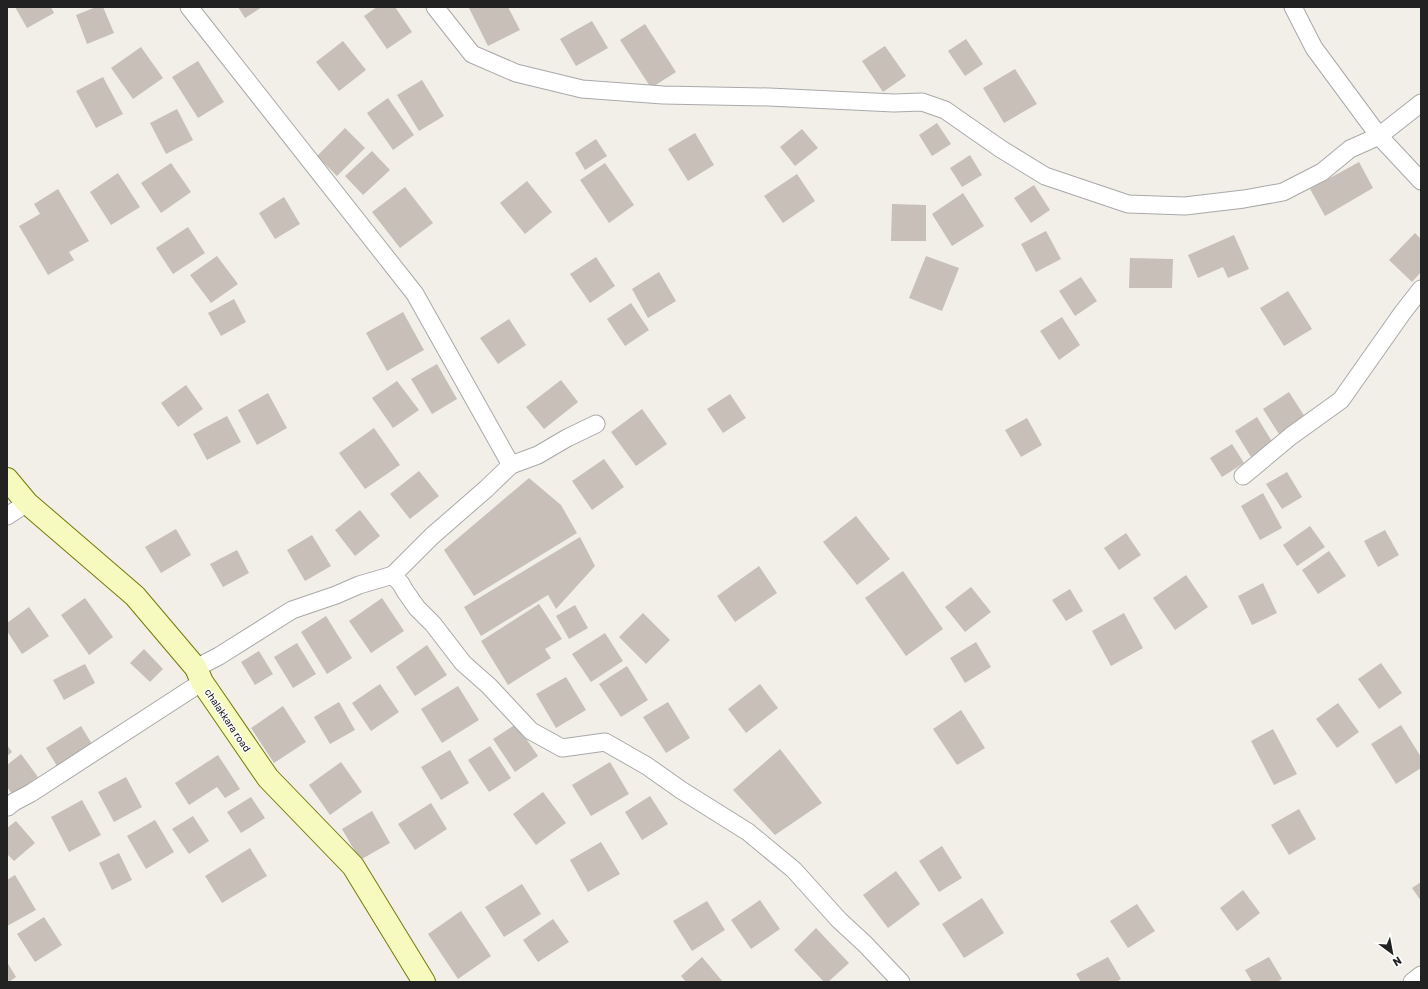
<svg xmlns="http://www.w3.org/2000/svg" width="1428" height="989" viewBox="0 0 1428 989" font-family="Rubik,sans-serif">
	<style>
		.building { fill: #c7bfb8 }
		.lines { fill: none; stroke-linecap: round; stroke-linejoin: round }
		.street-casing { stroke: #a9a9a9; stroke-width: 19 }
		.secondary-casing { stroke: #707d05; stroke-width: 24 }
		.street { stroke: #fff; stroke-width: 17 }
		.secondary { stroke: #f7fabf; stroke-width: 22 }
		.labels { text-anchor: middle; stroke-width: 3; stroke-linejoin: round; paint-order: stroke }
		.street-label { font-size: 10px; fill: #222; stroke: #fff }
	</style>
	<rect width="100%" height="100%" fill="#f2efe9"/>
	<g class="building">
		<polygon points="15,7 51,7 54,13 27,28"/>
		<polygon points="96,7 103,7 114,33 87,44 76,15"/>
		<polygon points="238,7 262,7 245,18"/>
		<polygon points="377,7 395,7 412,32 387,49 364,16"/>
		<polygon points="472,7 508,7 520,30 488,46 469,8"/>
		<polygon points="592,21 608,48 576,66 560,39"/>
		<polygon points="645,24 676,72 651,88 620,40"/>
		<polygon points="966,39 983,64 965,76 948,51"/>
		<polygon points="343,41 366,70 339,91 316,62"/>
		<polygon points="885,46 906,76 883,92 862,61"/>
		<polygon points="141,47 163,78 133,99 111,68"/>
		<polygon points="198,61 224,102 198,118 172,77"/>
		<polygon points="1015,69 1037,104 1004,123 983,88"/>
		<polygon points="103,77 123,114 96,128 76,91"/>
		<polygon points="422,80 444,116 419,131 397,95"/>
		<polygon points="388,98 414,135 393,150 367,113"/>
		<polygon points="177,109 193,140 166,154 150,123"/>
		<polygon points="937,123 951,144 932,156 919,135"/>
		<polygon points="345,128 365,148 337,176 317,156"/>
		<polygon points="802,129 818,148 795,166 780,147"/>
		<polygon points="695,133 714,165 688,181 668,149"/>
		<polygon points="596,139 607,156 585,170 575,153"/>
		<polygon points="372,151 390,170 363,195 345,176"/>
		<polygon points="970,155 982,175 962,187 950,168"/>
		<polygon points="1359,162 1373,188 1325,216 1310,189"/>
		<polygon points="171,163 191,192 161,213 141,183"/>
		<polygon points="605,163 634,205 609,223 580,180"/>
		<polygon points="118,173 140,207 111,225 90,192"/>
		<polygon points="797,174 815,201 783,223 764,196"/>
		<polygon points="527,181 552,212 525,234 500,203"/>
		<polygon points="1034,185 1050,210 1031,223 1014,198"/>
		<polygon points="405,187 433,223 400,248 372,212"/>
		<polygon points="58,189 89,241 69,252 74,260 48,275 19,226 40,214 34,204"/>
		<polygon points="963,193 984,226 952,246 932,214"/>
		<polygon points="284,197 300,224 275,239 259,213"/>
		<polygon points="892,204 926,205 926,241 891,241"/>
		<polygon points="188,227 205,253 173,274 156,248"/>
		<polygon points="1046,231 1061,259 1036,272 1021,244"/>
		<polygon points="1415,233 1421,239 1421,272 1412,282 1389,260"/>
		<polygon points="1234,235 1249,269 1228,278 1223,267 1198,278 1188,255"/>
		<polygon points="217,256 238,284 211,303 190,275"/>
		<polygon points="926,256 959,268 942,311 909,298"/>
		<polygon points="596,257 615,286 590,303 570,274"/>
		<polygon points="1130,258 1173,259 1172,288 1129,288"/>
		<polygon points="659,272 676,301 648,318 632,289"/>
		<polygon points="1081,277 1097,301 1075,316 1059,291"/>
		<polygon points="1288,291 1312,329 1284,346 1260,308"/>
		<polygon points="234,299 246,322 221,336 208,313"/>
		<polygon points="631,303 649,330 625,346 607,319"/>
		<polygon points="403,312 424,350 387,371 366,333"/>
		<polygon points="1062,317 1080,345 1059,360 1040,331"/>
		<polygon points="509,319 526,345 498,364 480,338"/>
		<polygon points="437,364 457,399 432,414 411,379"/>
		<polygon points="561,380 578,402 544,429 526,407"/>
		<polygon points="397,381 419,410 393,428 372,398"/>
		<polygon points="186,385 203,409 178,427 161,403"/>
		<polygon points="1289,392 1305,417 1279,434 1263,409"/>
		<polygon points="268,393 287,428 257,445 238,410"/>
		<polygon points="730,394 746,418 723,433 707,409"/>
		<polygon points="642,409 667,444 636,466 611,432"/>
		<polygon points="227,416 241,442 207,460 193,434"/>
		<polygon points="1257,417 1273,443 1251,457 1235,431"/>
		<polygon points="1027,418 1042,445 1021,457 1005,430"/>
		<polygon points="374,428 400,465 365,489 339,453"/>
		<polygon points="1232,444 1244,463 1222,477 1210,458"/>
		<polygon points="604,459 624,487 592,510 572,481"/>
		<polygon points="419,471 439,496 410,519 390,494"/>
		<polygon points="1287,472 1302,497 1282,509 1266,484"/>
		<polygon points="529,478 561,505 577,533 474,596 444,550"/>
		<polygon points="1263,493 1282,528 1260,540 1241,506"/>
		<polygon points="360,510 380,536 355,556 335,530"/>
		<polygon points="856,516 890,559 857,585 823,542"/>
		<polygon points="1310,526 1325,547 1297,566 1283,545"/>
		<polygon points="176,529 191,555 161,573 145,547"/>
		<polygon points="1385,530 1399,555 1378,567 1364,541"/>
		<polygon points="1126,533 1141,555 1119,570 1104,548"/>
		<polygon points="312,535 331,566 305,581 287,550"/>
		<polygon points="580,537 595,566 556,609 548,595 481,636 464,607"/>
		<polygon points="237,550 249,573 223,587 210,564"/>
		<polygon points="1329,551 1346,576 1318,594 1302,570"/>
		<polygon points="759,566 777,593 735,622 717,596"/>
		<polygon points="903,571 943,629 906,656 865,598"/>
		<polygon points="1186,575 1208,607 1175,630 1153,598"/>
		<polygon points="1263,583 1277,613 1252,625 1238,596"/>
		<polygon points="971,587 991,612 965,632 945,607"/>
		<polygon points="1070,589 1083,611 1066,621 1052,600"/>
		<polygon points="85,598 113,637 89,655 61,615"/>
		<polygon points="382,598 404,631 371,653 349,621"/>
		<polygon points="539,604 562,639 545,649 551,658 508,685 481,641"/>
		<polygon points="575,605 588,628 569,639 556,616"/>
		<polygon points="29,607 49,636 22,654 7,631 7,623"/>
		<polygon points="643,613 670,640 646,664 619,637"/>
		<polygon points="1124,613 1143,648 1111,666 1092,631"/>
		<polygon points="326,616 352,658 327,674 301,632"/>
		<polygon points="605,633 623,661 591,682 572,654"/>
		<polygon points="976,642 991,667 965,683 950,658"/>
		<polygon points="297,643 316,674 293,688 274,657"/>
		<polygon points="427,645 447,675 415,696 396,667"/>
		<polygon points="144,649 163,669 150,682 130,663"/>
		<polygon points="259,651 273,674 255,685 241,662"/>
		<polygon points="1381,663 1402,693 1379,709 1358,679"/>
		<polygon points="85,664 95,683 64,700 53,680"/>
		<polygon points="627,666 648,700 621,717 599,684"/>
		<polygon points="566,677 586,710 556,728 536,694"/>
		<polygon points="380,684 399,712 371,731 352,703"/>
		<polygon points="760,684 778,708 746,733 728,709"/>
		<polygon points="458,686 479,720 442,743 421,709"/>
		<polygon points="339,702 355,730 330,744 314,717"/>
		<polygon points="668,702 690,738 666,753 643,717"/>
		<polygon points="1338,703 1359,732 1337,748 1316,719"/>
		<polygon points="283,706 306,742 274,763 251,728"/>
		<polygon points="961,710 985,748 957,765 933,729"/>
		<polygon points="516,724 538,756 515,772 493,739"/>
		<polygon points="1401,725 1421,757 1421,768 1396,784 1371,744"/>
		<polygon points="81,726 92,744 57,766 46,748"/>
		<polygon points="1273,729 1297,774 1274,785 1251,741"/>
		<polygon points="7,745 12,752 7,756"/>
		<polygon points="490,746 511,778 489,792 468,760"/>
		<polygon points="780,749 822,803 775,835 733,790"/>
		<polygon points="450,750 469,783 441,800 421,767"/>
		<polygon points="21,754 38,777 13,795 7,787 7,765"/>
		<polygon points="218,755 240,789 225,798 217,787 189,805 175,783"/>
		<polygon points="341,762 362,792 330,815 309,785"/>
		<polygon points="610,762 629,794 591,816 572,785"/>
		<polygon points="126,777 142,807 114,822 98,792"/>
		<polygon points="543,792 566,823 536,845 513,814"/>
		<polygon points="650,796 668,824 642,840 625,812"/>
		<polygon points="251,797 265,818 241,833 227,812"/>
		<polygon points="82,800 101,835 69,852 51,817"/>
		<polygon points="431,803 447,829 415,850 398,824"/>
		<polygon points="1299,809 1316,839 1289,855 1271,825"/>
		<polygon points="372,811 390,843 360,860 342,829"/>
		<polygon points="193,816 209,841 189,854 172,829"/>
		<polygon points="155,820 174,852 146,869 127,836"/>
		<polygon points="16,821 35,843 14,861 7,854 7,828"/>
		<polygon points="601,842 620,874 588,892 570,860"/>
		<polygon points="942,846 962,878 939,892 919,861"/>
		<polygon points="250,848 267,876 222,903 205,876"/>
		<polygon points="119,853 132,880 112,890 99,863"/>
		<polygon points="896,871 920,904 888,928 863,895"/>
		<polygon points="15,875 36,910 7,926 7,880"/>
		<polygon points="1421,882 1421,901 1412,888"/>
		<polygon points="522,884 541,914 504,937 485,907"/>
		<polygon points="1243,890 1260,913 1237,931 1220,908"/>
		<polygon points="982,898 1004,933 964,958 942,924"/>
		<polygon points="760,900 780,929 751,949 731,920"/>
		<polygon points="707,901 725,930 692,951 673,921"/>
		<polygon points="1137,904 1155,931 1128,948 1110,921"/>
		<polygon points="461,911 491,956 458,979 428,934"/>
		<polygon points="44,917 62,945 35,962 17,934"/>
		<polygon points="553,919 569,942 538,962 523,940"/>
		<polygon points="816,928 849,963 828,982 824,982 794,950"/>
		<polygon points="702,957 723,982 686,982 681,976"/>
		<polygon points="1108,957 1121,979 1116,982 1081,982 1076,974"/>
		<polygon points="1269,957 1282,979 1277,982 1252,982 1245,970"/>
		<polygon points="7,962 16,977 9,982 7,982"/>
	</g>
	<g class="lines">
		<g class="street-casing">
			<g id="street">
				<polyline points="189,7 415,294 511,465"/>
				<polyline points="435,7 472,54 516,73 582,89 663,95 769,97 894,103 922,102 945,110 1001,149 1045,176 1128,204 1185,206 1244,199 1283,192 1322,172 1350,149 1379,136 1421,103"/>
				<polyline points="1293,7 1314,48 1379,136 1421,181"/>
				<polyline points="1243,476 1291,436 1341,400 1403,312 1421,289"/>
				<polyline points="7,516 27,503"/>
				<polyline points="393,575 432,536 486,489 511,465 538,455 567,438 596,424"/>
				<polyline points="196,668 219,656 292,610 336,595 359,585 393,575 401,584 405,591 417,608 433,624 463,663 489,686 531,731 562,748 605,742 647,766 681,790 748,832 794,870 839,920 865,944 901,982"/>
				<polyline points="7,806 8,807 14,802 31,793 202,682"/>
				<polyline points="1412,982 1421,975"/>
			</g>
		</g>
		<g class="secondary-casing">
			<polyline id="secondary" points="7,479 27,503 135,596 196,668 202,682 268,778 353,866 424,982"/>
		</g>
		<use href="#street" class="street"/>
		<use href="#secondary" class="secondary"/>
	</g>
	<g class="labels">
		<g class="street-label">
			<text transform="translate(228 720) rotate(56)" y="4">chalakkara road</text>
		</g>
	</g>
	<rect width="1428" height="989" fill="none" stroke="#222222" stroke-width="16"/>
	<g transform="translate(1392 953) rotate(148)" stroke="#ffffff" stroke-width="3" paint-order="stroke">
	<path d="M0-3L7 15L0 10L-7 15Z" fill="#222222"/>
	<text y="-6" font-size="11" font-weight="bold" text-anchor="middle" fill="#222222">N</text>
	</g>
</svg>
